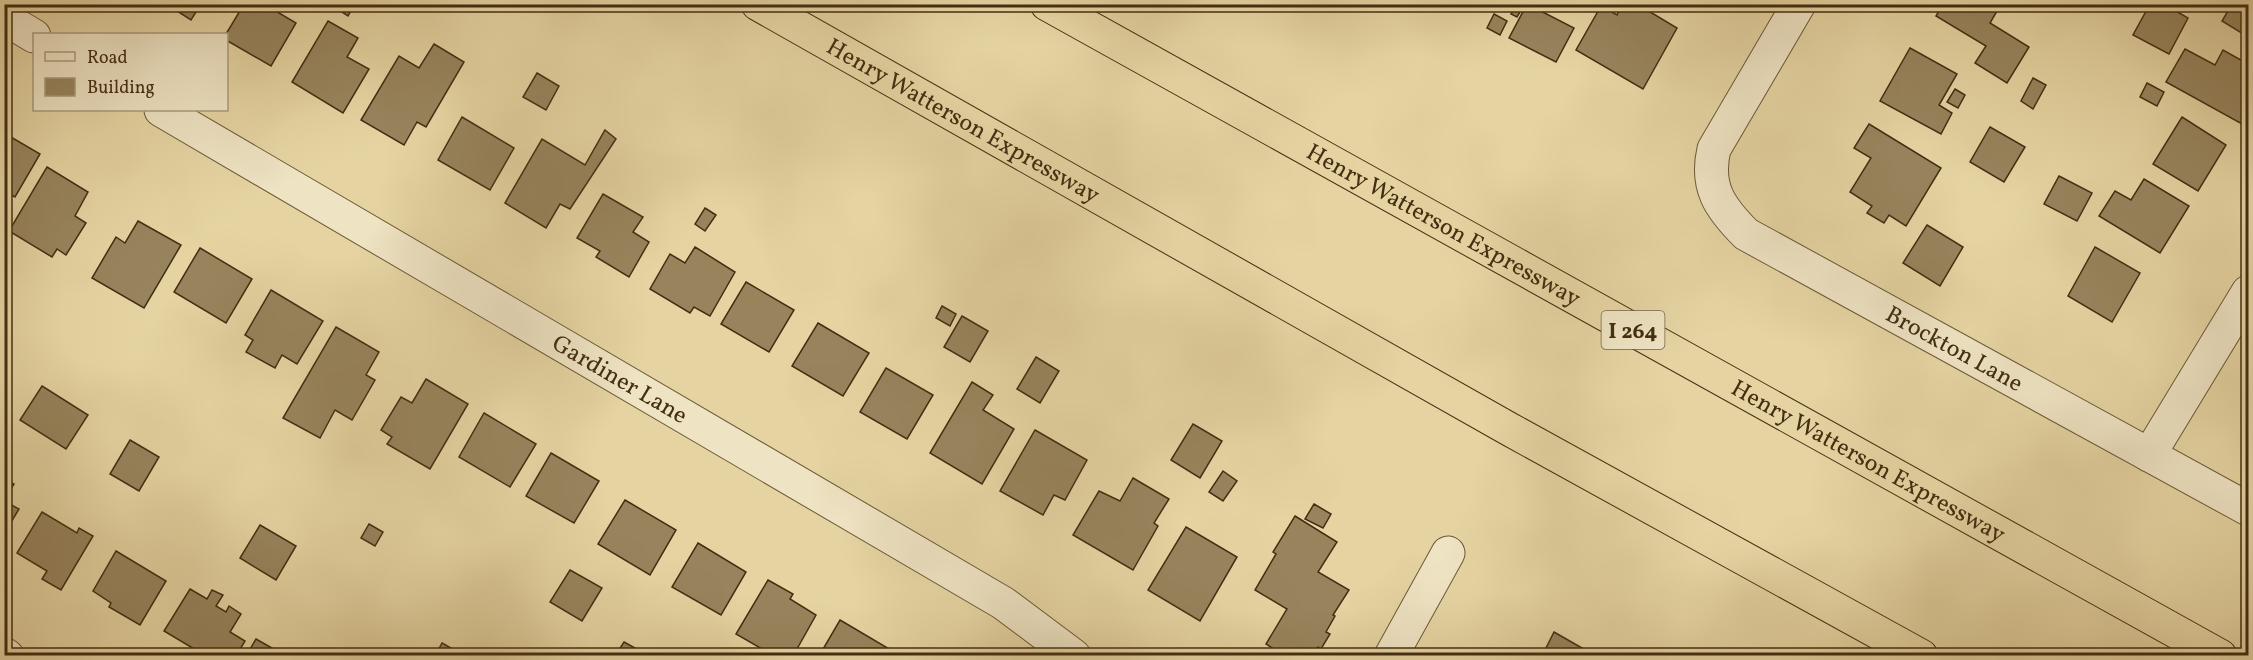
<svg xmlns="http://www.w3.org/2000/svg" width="2253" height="660" viewBox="0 0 2253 660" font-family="Vollkorn,serif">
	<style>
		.building { fill: #97845d; stroke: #432e12; stroke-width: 1.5 }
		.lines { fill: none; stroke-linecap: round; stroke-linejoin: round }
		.minor-casing { stroke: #6c5836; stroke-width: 35 }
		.highway-casing { stroke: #432e12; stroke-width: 35 }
		.minor { stroke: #eee3c3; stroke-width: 33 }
		.highway { stroke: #e5d4a2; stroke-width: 33 }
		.labels { text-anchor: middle; stroke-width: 6; stroke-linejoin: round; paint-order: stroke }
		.shield { fill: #eee3c3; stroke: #766447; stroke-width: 1.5 }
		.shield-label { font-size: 22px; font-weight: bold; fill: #432e12 }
		.street-label { font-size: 24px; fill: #432e12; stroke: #eee3c3 }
	</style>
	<rect width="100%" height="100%" fill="#e5d4a2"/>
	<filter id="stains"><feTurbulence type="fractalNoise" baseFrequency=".00333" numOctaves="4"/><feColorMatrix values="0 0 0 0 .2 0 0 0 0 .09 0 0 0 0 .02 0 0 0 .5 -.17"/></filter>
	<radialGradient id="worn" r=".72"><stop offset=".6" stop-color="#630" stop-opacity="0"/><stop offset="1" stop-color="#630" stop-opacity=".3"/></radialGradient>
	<g class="building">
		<polygon points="166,4 201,4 191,20"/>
		<polygon points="244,4 264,4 296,23 271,66 226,40 226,34"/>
		<polygon points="336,4 355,4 348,16 334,7"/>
		<polygon points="1517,4 1523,7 1517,17 1511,14"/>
		<polygon points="1527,4 1574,28 1556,62 1509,38"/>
		<polygon points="1622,4 1630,9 1633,4 1637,4 1677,28 1643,89 1576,50 1601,6 1617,15"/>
		<polygon points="1943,4 2001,4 1990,23 2029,47 2007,83 1975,63 1986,46 1936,16"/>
		<polygon points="2150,4 2164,4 2188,18 2169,54 2133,35"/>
		<polygon points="2232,4 2248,4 2248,37 2222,21"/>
		<polygon points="1494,14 1507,21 1500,35 1487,28"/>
		<polygon points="328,21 358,38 347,57 369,69 343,113 292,82"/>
		<polygon points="434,44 464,62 426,127 417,122 404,145 361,120 399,56 419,68"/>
		<polygon points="1910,48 1957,74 1939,105 1952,113 1941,134 1880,101"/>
		<polygon points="2185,49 2215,65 2223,50 2248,64 2248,112 2242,124 2166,82"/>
		<polygon points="537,73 559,86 546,110 523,97"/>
		<polygon points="2033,78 2046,85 2033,109 2021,101"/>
		<polygon points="2147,83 2164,92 2157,106 2140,97"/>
		<polygon points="1955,89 1965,95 1958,108 1947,102"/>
		<polygon points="462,117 514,148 490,190 438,160"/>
		<polygon points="2182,117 2226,145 2198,191 2153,164"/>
		<polygon points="1869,124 1941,168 1906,226 1889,215 1884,223 1867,213 1872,206 1850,192 1871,158 1854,148"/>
		<polygon points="1990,127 2025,147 2004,182 1970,162"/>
		<polygon points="605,130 616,139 570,209 560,204 546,228 505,203 542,139 585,165"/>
		<polygon points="4,133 40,154 15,197 4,191"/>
		<polygon points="47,167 88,192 75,216 86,223 66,255 57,249 52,257 9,231"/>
		<polygon points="2059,176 2092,193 2077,221 2044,204"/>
		<polygon points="2144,179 2189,206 2160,253 2099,216 2115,191 2131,200"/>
		<polygon points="603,194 643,217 633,232 649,242 629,277 596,257 600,251 577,238"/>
		<polygon points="705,208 716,215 705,231 695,224"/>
		<polygon points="138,221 181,245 144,308 92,278 116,237 125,243"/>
		<polygon points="1927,225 1963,247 1940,286 1903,263"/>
		<polygon points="695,247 735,272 710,316 694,307 690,313 650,289 670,254 685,263"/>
		<polygon points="2095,247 2140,273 2112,322 2068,296"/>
		<polygon points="200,248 252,279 226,323 174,292"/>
		<polygon points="746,282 794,310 769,352 721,324"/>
		<polygon points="271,290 323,321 297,364 282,355 275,368 246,352 253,340 245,335"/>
		<polygon points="942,306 956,314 950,326 936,318"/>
		<polygon points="962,316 988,331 970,362 944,347"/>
		<polygon points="818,323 869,353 843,396 792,366"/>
		<polygon points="336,327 379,352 366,375 375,380 352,420 335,410 320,438 283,418"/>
		<polygon points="1036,357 1059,371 1040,403 1017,389"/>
		<polygon points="886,368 933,395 907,439 860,412"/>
		<polygon points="426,379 468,404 430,469 387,444 392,437 381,430 401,397 412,403"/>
		<polygon points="972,382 993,395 983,410 1014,429 982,484 930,453"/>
		<polygon points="42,386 88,415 66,449 20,420"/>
		<polygon points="484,413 536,444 510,487 459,457"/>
		<polygon points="1193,424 1222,441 1200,478 1171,460"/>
		<polygon points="1035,430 1087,460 1065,500 1054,495 1043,515 1000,491"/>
		<polygon points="130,440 159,457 139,491 110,474"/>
		<polygon points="551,453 599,481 574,523 526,496"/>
		<polygon points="1223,471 1237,481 1223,501 1209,492"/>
		<polygon points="1133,478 1169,499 1154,523 1158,526 1133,570 1073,535 1099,491 1120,501"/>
		<polygon points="4,479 14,484 4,500"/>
		<polygon points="625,500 676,530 650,575 598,544"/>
		<polygon points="4,501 19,509 4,534"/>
		<polygon points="1314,504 1331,514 1323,528 1305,519"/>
		<polygon points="42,512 77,533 79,528 93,536 61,590 42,579 47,571 17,553"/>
		<polygon points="1295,516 1337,542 1318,572 1349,590 1333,615 1335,616 1326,632 1330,634 1321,649 1318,647 1312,656 1285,656 1266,644 1287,609 1255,590 1276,554 1273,552"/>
		<polygon points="369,524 383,532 375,546 361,538"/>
		<polygon points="260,525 296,546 276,580 240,558"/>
		<polygon points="1186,527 1237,557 1200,621 1148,590"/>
		<polygon points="698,543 746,572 721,615 672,587"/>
		<polygon points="116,551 166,581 140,625 109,607 111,603 93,591"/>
		<polygon points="570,570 602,588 582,621 550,602"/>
		<polygon points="768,580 793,594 790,599 816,615 793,656 774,656 736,634"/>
		<polygon points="190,589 207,599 212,590 223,595 216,606 226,612 229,606 241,614 230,632 245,641 236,656 193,656 196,650 164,631"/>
		<polygon points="840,620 891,650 888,656 819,656"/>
		<polygon points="1554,632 1596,656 1542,656"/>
		<polygon points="256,639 277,651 285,656 246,656"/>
		<polygon points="624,642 644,653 642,656 615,656"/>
		<polygon points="442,643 458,652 456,656 435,656"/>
		<polygon points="396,650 406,656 392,656"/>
	</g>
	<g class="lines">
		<g class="minor-casing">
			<g id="minor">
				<path id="s1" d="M1799 4 1714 149C1705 187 1720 208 1746 234L2248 509"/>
				<polyline points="4,18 34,36"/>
				<path id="s2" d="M161 110 1003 603 1074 656"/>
				<polyline points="2149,455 2248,292"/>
				<polyline points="4,654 7,656"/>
				<polyline points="1391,656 1448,553"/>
			</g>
		</g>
		<g class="highway-casing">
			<g id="highway">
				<path id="s3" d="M758 4 1509 429 1921 656"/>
				<path id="s4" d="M1047 4 2220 656"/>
			</g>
		</g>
		<use href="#minor" class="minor"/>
		<use href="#highway" class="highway"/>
	</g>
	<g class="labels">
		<rect class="shield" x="1601.5" y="311" width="63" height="38" rx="4.5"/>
		<g class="shield-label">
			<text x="1633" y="338">I 264</text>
		</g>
		<g class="street-label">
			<text dy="8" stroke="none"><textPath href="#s3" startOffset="236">Henry Watterson Expressway</textPath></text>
			<text dy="8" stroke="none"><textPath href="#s4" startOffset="454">Henry Watterson Expressway</textPath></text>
			<text dy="8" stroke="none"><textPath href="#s1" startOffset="502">Brockton Lane</textPath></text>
			<text dy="8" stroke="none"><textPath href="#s2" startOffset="532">Gardiner Lane</textPath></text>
			<text dy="8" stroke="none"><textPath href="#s4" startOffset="940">Henry Watterson Expressway</textPath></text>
		</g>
	</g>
	<rect width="2253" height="660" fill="none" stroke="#e5d4a2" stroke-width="24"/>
	<rect x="6" y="6" width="2241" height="648" fill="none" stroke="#432e12" stroke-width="3"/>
	<rect x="12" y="12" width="2229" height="636" fill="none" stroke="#432e12" stroke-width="1.5"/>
	<rect x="33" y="33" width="195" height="78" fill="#eee3c3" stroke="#aa9b7c" stroke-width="1.5"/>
	<rect x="45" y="52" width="30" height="9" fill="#eee3c3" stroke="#aa9b7c" stroke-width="1.5"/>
	<text x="87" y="63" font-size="18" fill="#432e12">Road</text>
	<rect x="45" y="78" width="30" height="18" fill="#97845d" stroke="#aa9b7c" stroke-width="1.5"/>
	<text x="87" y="93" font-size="18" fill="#432e12">Building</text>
	<rect width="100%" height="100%" filter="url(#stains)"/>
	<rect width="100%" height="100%" fill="url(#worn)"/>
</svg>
